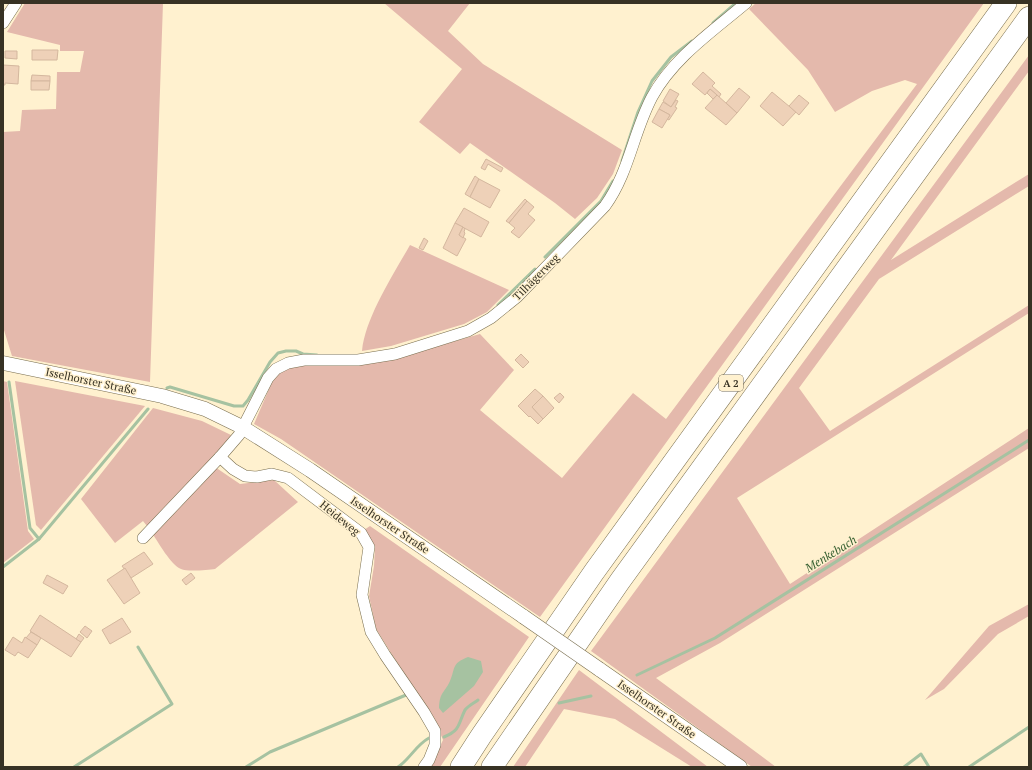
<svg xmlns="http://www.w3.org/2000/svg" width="1032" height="770" viewBox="0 0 1032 770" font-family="'PT Serif',serif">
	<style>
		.green { fill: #e4b9ac }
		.water { fill: #a6c2a1 }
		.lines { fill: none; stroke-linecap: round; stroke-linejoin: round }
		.stream { stroke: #a6c2a1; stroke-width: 3 }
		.building { fill: #eed1b8; stroke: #d4b79e }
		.minor-casing { stroke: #796e4f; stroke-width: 12 }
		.tertiary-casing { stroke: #796e4f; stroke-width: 15 }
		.motorway-casing { stroke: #796e4f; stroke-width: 22 }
		.minor { stroke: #fff; stroke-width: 11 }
		.tertiary { stroke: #fff; stroke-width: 14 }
		.motorway { stroke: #fff; stroke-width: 21 }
		.tertiary-bridge-casing { stroke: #796e4f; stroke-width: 15; stroke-linecap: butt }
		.tertiary-bridge { stroke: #fff; stroke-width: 14 }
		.labels { text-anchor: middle; stroke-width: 3; stroke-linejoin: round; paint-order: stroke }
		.shield { fill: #fff1cf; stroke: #736b57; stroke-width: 1 }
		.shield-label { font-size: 10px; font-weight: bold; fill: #373224 }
		.street-label { font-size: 11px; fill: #373224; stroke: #fff1cf }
		.water-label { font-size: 12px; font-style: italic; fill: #365f30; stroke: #fff1cf }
	</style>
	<rect width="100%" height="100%" fill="#fff1cf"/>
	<g class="green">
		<polygon points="25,3 163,3 150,382 12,356 3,327 3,132 20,131 22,110 56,109 57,72 80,72 84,51 60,51 60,45 7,32"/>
		<polygon points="384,3 470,3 448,31 483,64 622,150 613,174 597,198 575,219 555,203 470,143 460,154 419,122 462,69"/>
		<polygon points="756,3 984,3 540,617 281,439 254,424 272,382 279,373 290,366 396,358 480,334 514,370 480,410 562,478 633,393 666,419 917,84 905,80 872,91 835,112 808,70 749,9"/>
		<polygon points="1029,55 1029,71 891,260 1029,174 1029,186 879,279 799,388 830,431 1029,305 1029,313 737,498 790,584 1029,428 1029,448 720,643 656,678 776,767 752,767 591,651"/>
		<path d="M410 245 509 290 487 312 464 324 391 346 362 351C365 318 393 275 410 245Z"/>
		<polygon points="3,381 7,382 28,531 34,539 3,563"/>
		<polygon points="15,381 145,406 41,530 36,525"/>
		<polygon points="153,408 202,421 231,435 228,445 147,526 143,521 115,543 81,499"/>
		<path d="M215 467 240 484 274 480 298 502 215 569C208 570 187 572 181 569 171 565 158 542 152 533Z"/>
		<polygon points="370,526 529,637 440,767 430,767 443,740 438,728 376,629 369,596 374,566 375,547 364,530"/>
		<polygon points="1029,604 1029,616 998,634 944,689 925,700 989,626"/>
		<polygon points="579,670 708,767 692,767 615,719 564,709 525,767 513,767"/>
	</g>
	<path class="water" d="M468 657 481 661 483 672 474 686 443 713 439 708C440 691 444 694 450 681 456 667 451 664 468 657Z"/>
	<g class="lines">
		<g class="stream">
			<polyline points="713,23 736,3"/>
			<polyline points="622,161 638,112 652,81 671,57 692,41"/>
			<polyline points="545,257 601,201 613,181"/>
			<polyline points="498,305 535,269"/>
			<polyline points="9,382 30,528 39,539"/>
			<polyline points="167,388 170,387 234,406 243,406 248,400 270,362 278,353 286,351 296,351 303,354 317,355"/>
			<polyline points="3,567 39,539 148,409"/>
			<polyline points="637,675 715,638 1029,440"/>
			<polyline points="559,703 591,696"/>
			<path d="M444 737C461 730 458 724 465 710 468 706 474 703 478 700"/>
			<polyline points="74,767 172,704 138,647"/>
			<polyline points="246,767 270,752 406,695"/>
			<path d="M398 767C410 759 416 745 429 738"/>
			<polyline points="904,767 921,754 929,767"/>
			<polyline points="969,767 1029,727"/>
		</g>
	</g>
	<g class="building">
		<polygon points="32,50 58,50 57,60 32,60"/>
		<polygon points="5,51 17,51 17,59 5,58"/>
		<polygon points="3,65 19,66 18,84 5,83 5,85 3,85"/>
		<polygon points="703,72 715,83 712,86 721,94 719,97 710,89 705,95 692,84"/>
		<polygon points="32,75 50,76 50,81 31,81"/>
		<polygon points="31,81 50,81 49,90 31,90"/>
		<polygon points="739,88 750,97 737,113 726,103"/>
		<polygon points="670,89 679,94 671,107 663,101"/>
		<polygon points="710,89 717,95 713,99 707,93"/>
		<polygon points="772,92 796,112 783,126 760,106"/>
		<polygon points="717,95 737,113 726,125 705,108"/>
		<polygon points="799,95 809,103 799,115 789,106"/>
		<polygon points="676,100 678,101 675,107 677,108 669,120 667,119 670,115 659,109 663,102 671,107"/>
		<polygon points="659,109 670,115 662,128 652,122"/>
		<polygon points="486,159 503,168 501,172 488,164 485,170 481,168"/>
		<polygon points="475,176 479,179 470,197 465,194"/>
		<polygon points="479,179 500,190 490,208 470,197"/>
		<polygon points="525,199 527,201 509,223 506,221"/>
		<polygon points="527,201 534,207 528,214 535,220 519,238 511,232 515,228 509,223"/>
		<polygon points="464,208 489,222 481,237 455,223"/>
		<polygon points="455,223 463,227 459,235 466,239 457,256 443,248"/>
		<polygon points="463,227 465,229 464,232 465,233 463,238 459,235"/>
		<polygon points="424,238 428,241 423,250 419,248"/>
		<polygon points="521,354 529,362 523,368 515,360"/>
		<polygon points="535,389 543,396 532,407 543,419 538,424 530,416 529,417 518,406"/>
		<polygon points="560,393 564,397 559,403 554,398"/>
		<polygon points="543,396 554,408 543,419 532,407"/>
		<polygon points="144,552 153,564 131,578 122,566"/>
		<polygon points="125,568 140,593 124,604 107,580"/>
		<polygon points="191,573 195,578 186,585 182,580"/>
		<polygon points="47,575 68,586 63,594 43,583"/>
		<polygon points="40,615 81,642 71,657 30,631"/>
		<polygon points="122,618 131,632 110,644 102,630"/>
		<polygon points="85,626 92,631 87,638 80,632"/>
		<polygon points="31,632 41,638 37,645 26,638"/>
		<polygon points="79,634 84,638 81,642 76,639"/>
		<polygon points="13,637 22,643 25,637 37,645 28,658 18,652 15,656 5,650"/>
	</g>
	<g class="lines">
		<g class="minor-casing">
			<g id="minor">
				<polyline points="3,23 16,3"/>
				<polyline points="220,457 233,469 245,476 257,477 272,474 288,478 361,533 369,547 362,595 371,632 385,655 424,712 435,731 435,745 429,760 424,767"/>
				<path d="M143 538 220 457 239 435 268 378 276 369 288 363 304 360H358L395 354 468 331 491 318 517 297 605 206C629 173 633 133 652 97 673 58 713 31 746 3"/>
			</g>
		</g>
		<g class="tertiary-casing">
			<g id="tertiary">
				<polyline points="3,363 162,396 205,409 242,427 310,470 524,617"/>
				<polyline points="599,669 740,767"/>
			</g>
		</g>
		<g class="motorway-casing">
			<g id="motorway">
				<polyline points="461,767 481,736 594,572 1006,3"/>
				<polyline points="492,767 620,581 1029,17"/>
			</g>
		</g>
		<use href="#minor" class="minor"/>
		<use href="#tertiary" class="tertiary"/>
		<use href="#motorway" class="motorway"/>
		<g class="tertiary-bridge-casing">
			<polyline id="tertiary-bridge" points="524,617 599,669"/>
		</g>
		<use href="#tertiary-bridge" class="tertiary-bridge"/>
	</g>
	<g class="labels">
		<rect class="shield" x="719" y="375" width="24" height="16" rx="3"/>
		<g class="shield-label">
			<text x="731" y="387">A 2</text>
		</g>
		<g class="street-label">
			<text transform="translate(536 277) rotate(-45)" y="4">Tilhägerweg</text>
			<text transform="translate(91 381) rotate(12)" y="4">Isselhorster Straße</text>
			<text transform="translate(340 518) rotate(39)" y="4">Heideweg</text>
			<text transform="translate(390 525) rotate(34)" y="4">Isselhorster Straße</text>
			<text transform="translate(657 709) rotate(35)" y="4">Isselhorster Straße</text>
		</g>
		<g class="water-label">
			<text transform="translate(831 554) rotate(-32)" y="4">Menkebach</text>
		</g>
	</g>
	<rect width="1032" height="770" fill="none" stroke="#373224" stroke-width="8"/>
</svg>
